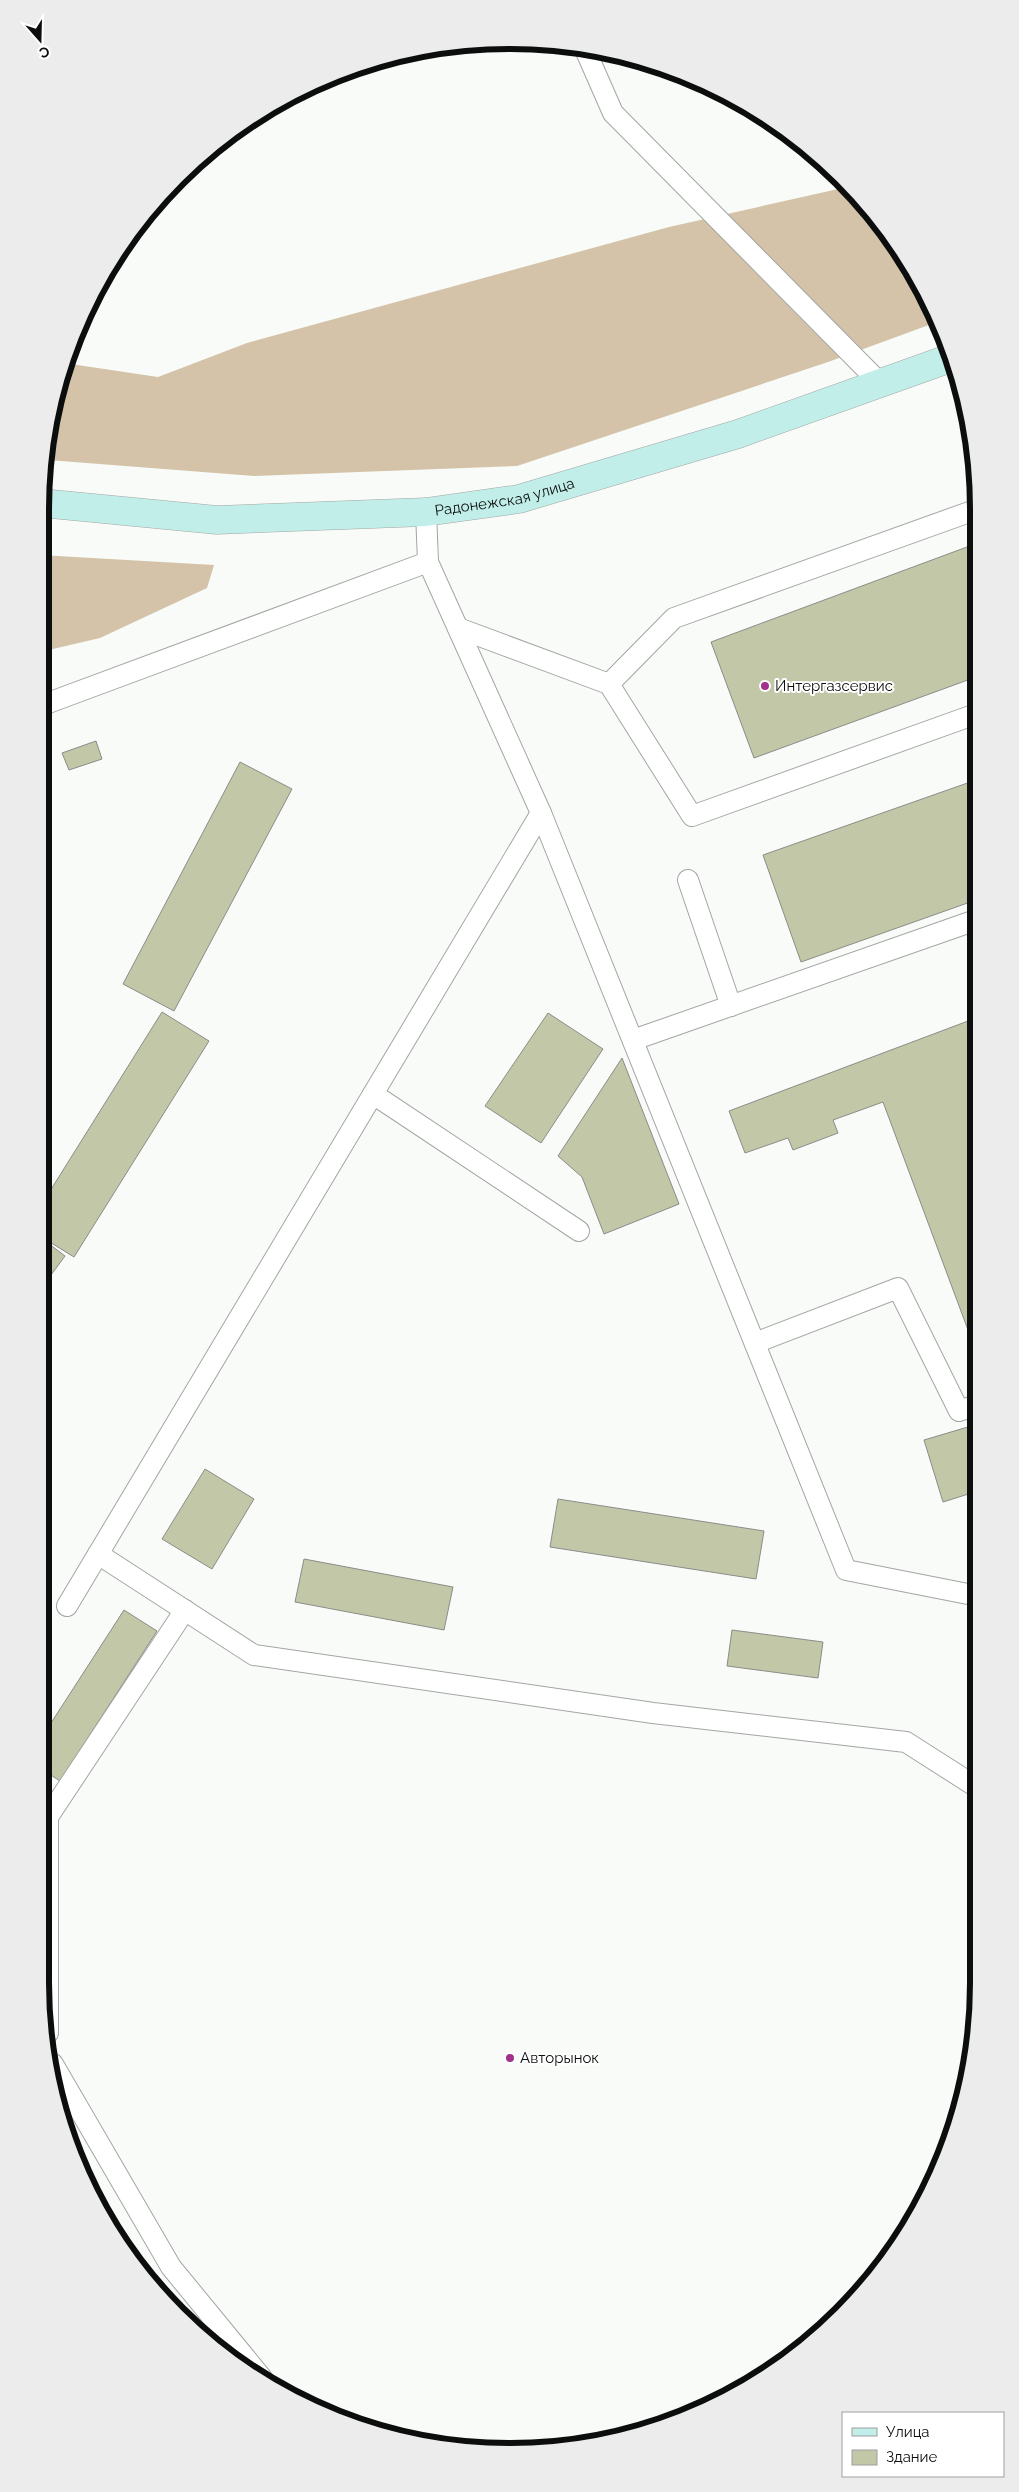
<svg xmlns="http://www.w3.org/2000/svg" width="1019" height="2492" viewBox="0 0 1019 2492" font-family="Raleway,sans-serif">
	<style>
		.forest { fill: #d4c3a8 }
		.building { fill: #c2c7a8; stroke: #8b8c88 }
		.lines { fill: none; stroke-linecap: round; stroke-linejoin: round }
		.lane-casing { stroke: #a3a6a3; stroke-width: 22 }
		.secondary-casing { stroke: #a3a6a3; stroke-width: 29 }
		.lane { stroke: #fff; stroke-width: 20 }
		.secondary { stroke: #c2eee9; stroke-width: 28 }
		.poi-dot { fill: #a2318d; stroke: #fff; stroke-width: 2 }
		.labels { text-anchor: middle; stroke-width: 4; stroke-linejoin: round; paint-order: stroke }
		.street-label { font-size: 15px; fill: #0c0e0d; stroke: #fff }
		.poi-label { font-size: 15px; fill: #0c0e0d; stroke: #fff; text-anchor: start }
		.rim { fill: none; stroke: #0c0e0d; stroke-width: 6 }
	</style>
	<rect width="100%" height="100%" fill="#f8fbf8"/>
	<g class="forest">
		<polygon points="847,187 863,200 931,302 937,322 828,362 517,466 254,476 48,460 64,363 158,377 247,343 669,227"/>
		<polygon points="40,555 214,565 207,588 100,638 40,652"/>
	</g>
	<g class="building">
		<polygon points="975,544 976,677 754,758 711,642"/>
		<polygon points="96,741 102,759 69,770 62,753"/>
		<polygon points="240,762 292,789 174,1011 123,984"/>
		<polygon points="976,780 976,900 801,962 763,855"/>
		<polygon points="162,1012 209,1041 74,1257 40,1236 40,1207"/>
		<polygon points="548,1013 603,1049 541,1143 485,1106"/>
		<polygon points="976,1018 977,1111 970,1113 977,1132 977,1354 883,1102 833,1120 838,1133 793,1150 788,1138 745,1153 729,1111"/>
		<polygon points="622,1058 679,1204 604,1234 582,1177 558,1156"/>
		<polygon points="40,1237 65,1256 40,1290"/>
		<polygon points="978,1424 978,1491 943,1502 924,1440"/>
		<polygon points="205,1469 254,1499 212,1569 162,1539"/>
		<polygon points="558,1499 764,1531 756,1579 550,1547"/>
		<polygon points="304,1559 453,1587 444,1630 295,1602"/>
		<polygon points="124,1610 157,1631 60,1781 40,1768 40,1740"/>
		<polygon points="732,1630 823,1642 818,1678 727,1666"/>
	</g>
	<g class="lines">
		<g class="lane-casing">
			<g id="lane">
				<polyline points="584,47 613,113 880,383"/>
				<polyline points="426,512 428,562 541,813 846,1570 978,1596"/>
				<polyline points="458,628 609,684 692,816 976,714"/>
				<polyline points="609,684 674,618 975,510"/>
				<polyline points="40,706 428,562"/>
				<polyline points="688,880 731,1006"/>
				<polyline points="633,1040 976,920"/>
				<polyline points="373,1094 579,1231"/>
				<polyline points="755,1343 898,1288 959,1411 977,1405"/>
				<polyline points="98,1554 254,1655 653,1713 906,1742 978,1788"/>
				<polyline points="67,1606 541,813"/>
				<polyline points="48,2033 48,1817 185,1610"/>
				<polyline points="53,2064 171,2267 262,2378"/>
			</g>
		</g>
		<g class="secondary-casing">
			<g id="secondary">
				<path id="s1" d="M41 503 217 520 426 512 519 499 738 434 948 359"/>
			</g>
		</g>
		<use href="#lane" class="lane"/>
		<use href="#secondary" class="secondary"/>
	</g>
	<g class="poi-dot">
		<circle cx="765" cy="686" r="5"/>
		<circle cx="510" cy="2058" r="5"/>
	</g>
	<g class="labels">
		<g class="street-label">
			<text dy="5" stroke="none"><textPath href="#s1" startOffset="466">Радонежская улица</textPath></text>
		</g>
		<g class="poi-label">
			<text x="775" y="691">Интергазсервис</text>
			<text x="520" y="2063">Авторынок</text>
		</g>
	</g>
	<path d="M0 0H1019V2492H0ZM509 49H510A460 460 0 0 1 970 509V1983A460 460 0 0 1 510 2443H509A460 460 0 0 1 49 1983V509A460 460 0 0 1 509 49Z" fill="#ececec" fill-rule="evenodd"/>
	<path class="rim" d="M509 49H510A460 460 0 0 1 970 509V1983A460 460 0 0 1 510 2443H509A460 460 0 0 1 49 1983V509A460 460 0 0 1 509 49Z"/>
	<rect x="842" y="2412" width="162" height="65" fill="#ffffff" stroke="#9e9f9e"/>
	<rect x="852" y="2428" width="25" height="8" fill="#c2eee9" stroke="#9e9f9e"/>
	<text x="886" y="2437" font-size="15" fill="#0c0e0d">Улица</text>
	<rect x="852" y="2450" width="25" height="15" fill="#c2c7a8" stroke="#9e9f9e"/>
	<text x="886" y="2462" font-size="15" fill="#0c0e0d">Здание</text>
	<g transform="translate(40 40) rotate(160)" stroke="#ffffff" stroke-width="4" paint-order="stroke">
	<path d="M0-4L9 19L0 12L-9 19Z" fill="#0c0e0d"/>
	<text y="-8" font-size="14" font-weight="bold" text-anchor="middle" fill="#0c0e0d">С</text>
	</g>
</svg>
